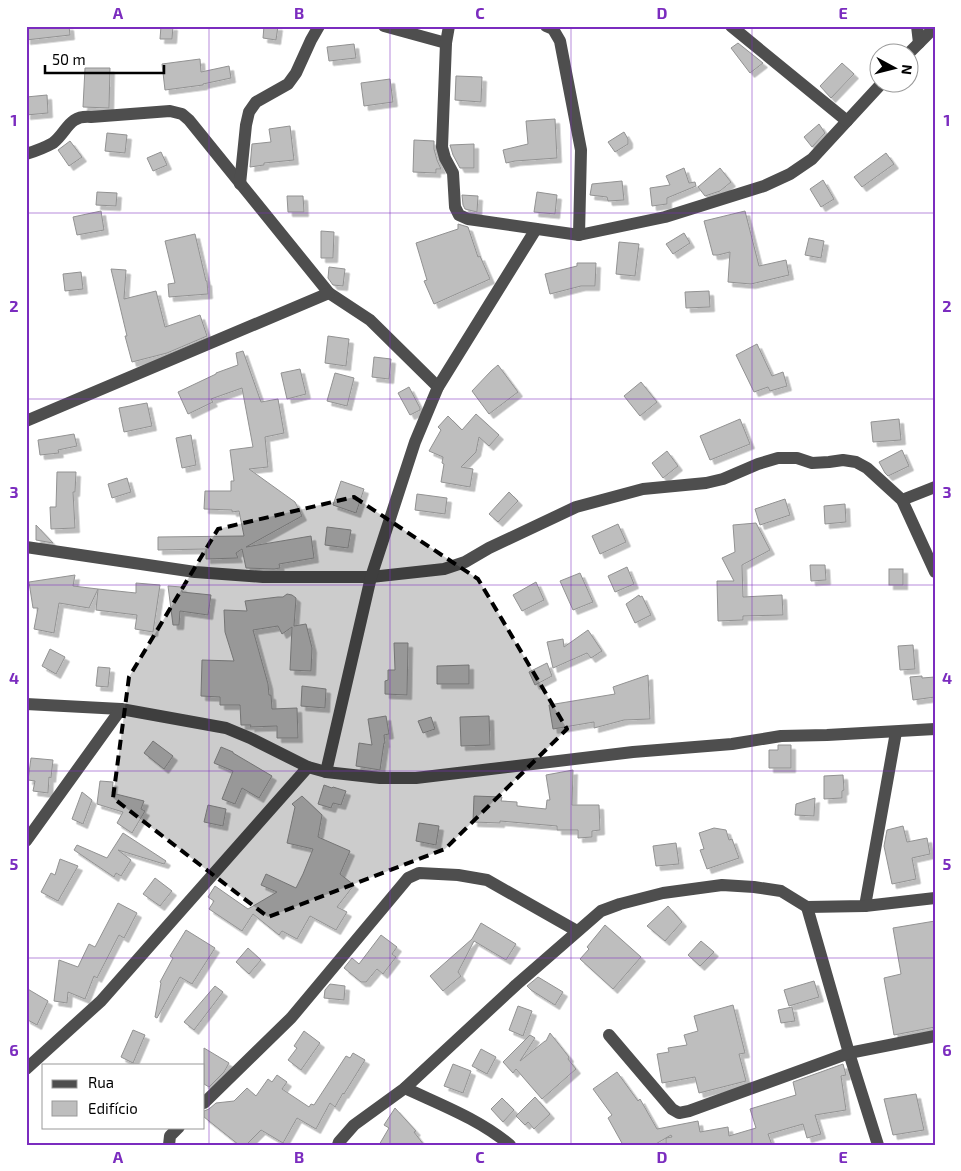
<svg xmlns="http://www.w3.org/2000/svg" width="961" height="1171" viewBox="0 0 961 1171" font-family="'Exo 2',sans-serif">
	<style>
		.building { fill: #bebebe; stroke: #929292; filter: url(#shadow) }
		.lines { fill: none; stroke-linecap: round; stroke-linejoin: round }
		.minor { stroke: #4e4e4e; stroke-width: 12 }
		.marked { fill: #000; fill-opacity: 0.2; stroke: #000; stroke-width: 4; stroke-dasharray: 10 6; stroke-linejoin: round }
		.grid { fill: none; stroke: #7b2cbf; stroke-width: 1; stroke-opacity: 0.55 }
		.neatline { fill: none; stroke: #7b2cbf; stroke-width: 2 }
		.grid-label { font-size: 16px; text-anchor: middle; font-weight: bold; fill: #7b2cbf }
	</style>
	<defs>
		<filter id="shadow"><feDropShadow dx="4.5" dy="4.5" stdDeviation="0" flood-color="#0004"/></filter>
	</defs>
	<rect width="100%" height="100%" fill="#fff"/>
	<g class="building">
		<polygon points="26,26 69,26 70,35 26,40"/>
		<polygon points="161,26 173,26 172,39 160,39"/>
		<polygon points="264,26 278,26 276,40 263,38"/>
		<polygon points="738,43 763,63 750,73 731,48"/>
		<polygon points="354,44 356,58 329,61 327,47"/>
		<polygon points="200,59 201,72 229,66 231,78 203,84 203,85 165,90 162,64"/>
		<polygon points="842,63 854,74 831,98 820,86"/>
		<polygon points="85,68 110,68 109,108 83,107"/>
		<polygon points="456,76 482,77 481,102 455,100"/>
		<polygon points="390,79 393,102 364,106 361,83"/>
		<polygon points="47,95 48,113 26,115 26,97"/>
		<polygon points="555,119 557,158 515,161 506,163 503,150 528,144 526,121"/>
		<polygon points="819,124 825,133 812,147 804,137"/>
		<polygon points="290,126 294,160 264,163 264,165 250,167 252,144 271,142 269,129"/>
		<polygon points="624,132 628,139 628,144 615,152 608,142"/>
		<polygon points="107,133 127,135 125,153 105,151"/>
		<polygon points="414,140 434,141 434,149 437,160 441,169 436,169 436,173 413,172"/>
		<polygon points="70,141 82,157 69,166 58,150"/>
		<polygon points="474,144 474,168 460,168 453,155 450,145"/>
		<polygon points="161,152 167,165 153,171 147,158"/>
		<polygon points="886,153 894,164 862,187 854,177"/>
		<polygon points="684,168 689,183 695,182 696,186 667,198 667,204 652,206 650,188 670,185 666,176"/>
		<polygon points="720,168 731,182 720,191 705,196 698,187"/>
		<polygon points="823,180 834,199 821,207 810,189"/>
		<polygon points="622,181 624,200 608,201 607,197 590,195 592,184"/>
		<polygon points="97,192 117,193 116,206 96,205"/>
		<polygon points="537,192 557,195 555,214 534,212"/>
		<polygon points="462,195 478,196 477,212 465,209 463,205"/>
		<polygon points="287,196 303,196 304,212 288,212"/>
		<polygon points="101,211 104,230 77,235 73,217"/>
		<polygon points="745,211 759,266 786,260 789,275 751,284 728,282 730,252 718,255 713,255 704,221"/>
		<polygon points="458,224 468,227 478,257 480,256 490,279 434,304 424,281 427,280 416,243 458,229"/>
		<polygon points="321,231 334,232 333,258 321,258"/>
		<polygon points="684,233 690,243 673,254 666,244"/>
		<polygon points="195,234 206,281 207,281 208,294 169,297 168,284 175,283 165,241"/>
		<polygon points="809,238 824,241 821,258 805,255"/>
		<polygon points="619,242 639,244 635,276 616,274"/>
		<polygon points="577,263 596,263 595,286 581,286 550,294 545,274 577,266"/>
		<polygon points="329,267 345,269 343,286 333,285 328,278"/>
		<polygon points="111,269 126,270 124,299 156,291 165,327 200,315 207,336 167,353 132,362 125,336 127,336"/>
		<polygon points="81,272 83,289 65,291 63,274"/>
		<polygon points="709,291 710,307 686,308 685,292"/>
		<polygon points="328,336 349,339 346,366 325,363"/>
		<polygon points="757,344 772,376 783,372 787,386 770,391 768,387 754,392 736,355"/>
		<polygon points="243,351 261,402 278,399 284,433 265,437 268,467 249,469 295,502 302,516 246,547 311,536 314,558 279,564 280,568 274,569 246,568 242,549 236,553 238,558 206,559 206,549 158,550 158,537 244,536 239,511 232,512 232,510 204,509 205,491 231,491 231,481 234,481 230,450 253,447 242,388 211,399 213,402 188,414 178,392 216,374 216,373 238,365 236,353"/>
		<polygon points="374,357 391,359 389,379 372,377"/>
		<polygon points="498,365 518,392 489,414 472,391 491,371"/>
		<polygon points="300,369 306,394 287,399 281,373"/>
		<polygon points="335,373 354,378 347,406 327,401"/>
		<polygon points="641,382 657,402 640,416 624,396"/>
		<polygon points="409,387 420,408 420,410 410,415 398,393"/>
		<polygon points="147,403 152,426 124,432 119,408"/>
		<polygon points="476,414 499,435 489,446 479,437 476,452 461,467 473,469 470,487 441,482 444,464 442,463 443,457 429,451 441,430 438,427 448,416 462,430"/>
		<polygon points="740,419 750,444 710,460 700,436"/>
		<polygon points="899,419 901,440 873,442 871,422"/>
		<polygon points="74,434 77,446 58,450 59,453 40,455 38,440"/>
		<polygon points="191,435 196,465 182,468 176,438"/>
		<polygon points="902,450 909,466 888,476 885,473 879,462"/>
		<polygon points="667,451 678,466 663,478 652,463"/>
		<polygon points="57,472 76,472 75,492 73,492 75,528 51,529 50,507 56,507"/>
		<polygon points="127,478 131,492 112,498 108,484"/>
		<polygon points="341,481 364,489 356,513 333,505"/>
		<polygon points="509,492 518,501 498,522 489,514"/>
		<polygon points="417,494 447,498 445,514 415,510"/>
		<polygon points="785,499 790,515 760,525 755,509"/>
		<polygon points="845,504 846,522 825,524 824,506"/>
		<polygon points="756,523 770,550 742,565 743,597 782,595 783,615 743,616 743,620 718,621 717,581 734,581 722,558 735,552 733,525"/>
		<polygon points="618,524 626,542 600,554 592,536"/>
		<polygon points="36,525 53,543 36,540"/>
		<polygon points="327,527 351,530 348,548 325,545"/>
		<polygon points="810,565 825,565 826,580 811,581"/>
		<polygon points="627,567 634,584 615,592 608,576"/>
		<rect x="889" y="569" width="14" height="16"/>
		<polygon points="580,573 593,602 573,610 560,581"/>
		<polygon points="75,575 73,586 98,589 89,608 59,603 54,633 34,629 38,608 33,608 29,582"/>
		<polygon points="536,582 544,600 522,611 513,595"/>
		<polygon points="136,583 160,585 153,632 135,629 137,615 96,610 98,589 136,593"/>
		<polygon points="168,586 182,587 182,592 211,595 208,615 180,611 179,625 173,625"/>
		<polygon points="287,594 292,595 296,598 294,626 306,624 312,648 311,671 290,670 292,627 282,634 278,626 253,630 268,684 269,695 271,695 272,709 297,708 298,738 277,738 277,726 250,727 251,725 241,725 240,705 220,705 220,697 201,696 202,660 234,661 225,632 224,610 247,611 245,601 278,597 283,597"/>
		<polygon points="639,595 640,597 642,596 651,615 635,623 626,604"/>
		<polygon points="588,630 602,651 591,658 587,653 553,668 547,642 563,639 564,647"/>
		<polygon points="394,643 408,643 407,695 385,694 385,681 388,680 388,670 395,670"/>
		<polygon points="913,645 915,669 900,670 898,646"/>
		<polygon points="50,649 65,657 56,674 42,666"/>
		<polygon points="547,663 552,676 535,685 529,672"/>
		<polygon points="469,665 469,684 437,684 437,666"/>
		<polygon points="98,667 110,668 108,687 96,686"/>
		<polygon points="648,675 650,719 624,720 594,728 594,722 553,729 549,705 615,694 613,687"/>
		<polygon points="922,676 922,678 935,677 935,697 913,700 910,677"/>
		<polygon points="302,686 326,689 325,708 301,706"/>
		<polygon points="386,716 389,734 384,735 385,743 384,743 380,770 356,766 359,743 372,745 368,719"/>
		<polygon points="489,716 490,745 461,746 460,717"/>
		<polygon points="431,717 435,729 423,733 418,721"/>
		<polygon points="153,741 173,756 164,769 144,753"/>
		<polygon points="778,745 791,745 791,768 769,768 769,750 778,750"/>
		<polygon points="221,747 233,752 233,753 272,776 259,798 242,788 235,804 222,799 233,771 214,763"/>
		<polygon points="31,758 53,760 51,778 49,777 48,793 33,791 35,781 28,780"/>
		<polygon points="573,770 572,805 599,805 600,830 592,831 592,837 578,838 578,830 557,830 557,826 500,821 500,823 473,822 474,796 502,797 501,801 517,802 517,806 546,809 547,800 550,800 546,775"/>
		<polygon points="843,775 844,790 842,791 842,798 824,799 824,776"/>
		<polygon points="100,781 113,782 112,793 144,801 141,809 145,811 132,833 117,823 123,812 97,804"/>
		<polygon points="324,785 332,788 333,787 346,791 341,805 333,803 331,808 318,804"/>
		<polygon points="82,792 92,800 83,824 72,819"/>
		<polygon points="302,796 322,815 318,837 350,851 340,874 354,885 337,907 347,912 336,930 310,916 297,939 282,931 279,935 253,914 242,931 209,909 214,901 208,897 215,886 248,909 277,892 261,885 266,874 296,888 303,874 313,849 287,843 295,807 292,804"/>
		<polygon points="815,798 814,816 795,815 796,804"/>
		<polygon points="208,805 226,809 223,826 204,822"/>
		<polygon points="419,823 439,826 436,845 416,841"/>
		<polygon points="903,826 907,842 927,838 930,854 912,858 916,879 892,884 884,846 887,830"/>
		<polygon points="714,828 726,830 729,840 732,839 739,858 707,869 700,850 704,849 699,833"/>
		<polygon points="123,833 166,861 164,864 118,850 131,860 121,876 116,873 114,877 74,850 77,845 107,858"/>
		<polygon points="676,843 679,864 656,866 653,846"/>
		<polygon points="60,859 78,866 58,901 41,892 51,873 55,875"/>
		<polygon points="155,878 172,891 160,906 143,894"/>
		<polygon points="118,903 137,913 124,938 119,935 97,978 94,976 85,999 68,992 67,1003 54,1001 59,960 78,967 89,944 95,947"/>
		<polygon points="668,906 682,922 665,941 647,926"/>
		<polygon points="935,921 935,1027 894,1035 884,978 901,974 893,928"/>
		<polygon points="481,923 516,944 506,960 474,941 458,972 461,976 443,991 430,976 472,939"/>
		<polygon points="605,925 641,957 613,989 580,959 589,949 587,947"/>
		<polygon points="186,930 215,948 192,984 180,977 157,1018 155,1017 161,983 160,982 173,958 170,956"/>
		<polygon points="381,935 397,947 392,954 396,957 383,974 377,969 366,982 361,982 344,968 352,958 359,964"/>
		<polygon points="701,941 714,952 700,966 688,955"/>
		<polygon points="248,948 261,960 249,974 236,962"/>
		<polygon points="538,977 563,992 555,1005 531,990 527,986"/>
		<polygon points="814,981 819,997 789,1006 784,990"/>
		<polygon points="330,984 345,986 344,1000 324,998 325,990"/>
		<polygon points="215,986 223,992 194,1030 184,1022"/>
		<polygon points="26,988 48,1001 37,1025 26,1019"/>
		<polygon points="733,1005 745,1053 739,1054 746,1081 699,1093 695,1077 662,1083 657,1054 669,1052 668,1048 687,1045 684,1035 698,1031 694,1016"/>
		<polygon points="518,1006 532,1011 523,1036 509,1030"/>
		<polygon points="792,1007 795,1021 781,1023 778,1010"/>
		<polygon points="133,1030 145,1035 133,1063 121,1057"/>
		<polygon points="304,1031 320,1043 301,1070 288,1060 297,1048 294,1046"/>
		<polygon points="550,1033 569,1057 568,1059 576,1069 542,1099 516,1069 513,1073 503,1062 530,1035 535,1038 520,1061 545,1041 546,1041"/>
		<polygon points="204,1048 229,1063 224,1072 209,1087 204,1084"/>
		<polygon points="481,1049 496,1057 487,1074 472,1066"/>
		<polygon points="353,1053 365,1060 344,1094 343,1093 335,1107 330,1103 316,1129 297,1118 283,1143 261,1130 246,1145 239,1145 204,1117 204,1111 209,1109 216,1103 234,1101 247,1088 256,1096 268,1079 272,1082 277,1075 287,1082 282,1089 309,1107 311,1104 314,1105 346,1056 350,1058"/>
		<polygon points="453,1064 471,1071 463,1093 444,1086"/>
		<polygon points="843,1064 846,1075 841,1076 846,1110 815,1115 821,1134 807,1138 803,1124 768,1134 772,1145 666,1145 666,1138 672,1137 671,1135 654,1145 623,1145 608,1118 612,1115 593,1089 617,1072 638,1101 640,1099 657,1129 698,1121 700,1132 728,1127 729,1136 756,1128 750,1109 796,1095 793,1082"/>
		<polygon points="916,1094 924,1130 893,1135 884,1099"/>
		<polygon points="535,1097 550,1114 534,1129 528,1122 525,1125 516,1116"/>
		<polygon points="502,1098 514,1110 503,1122 491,1109"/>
		<polygon points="395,1108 416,1131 414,1132 424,1145 379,1145 389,1128 384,1125"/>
	</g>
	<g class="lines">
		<g class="minor">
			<polyline points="384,26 446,43"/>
			<polyline points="449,26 446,43 442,147 445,158 453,173 455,207 459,215 468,219 579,235 665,217 764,186 790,174 812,159 883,82"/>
			<polyline points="546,26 553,29 560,41 581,150 579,235"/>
			<polyline points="731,26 847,121"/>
			<polyline points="917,26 919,43"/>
			<polyline points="908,54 935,27"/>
			<path d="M26 154C36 151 44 148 53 143 68 131 68 115 91 117L170 111 182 114 189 120 329 293 370 320 438 387"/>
			<polyline points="240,184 246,125 249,112 256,102 288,84 296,73 311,40 319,26"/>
			<polyline points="26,421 329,293"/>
			<polyline points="902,500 935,487"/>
			<polyline points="26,547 195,572 263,577 371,577 444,569 465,562 489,548 576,507 643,489 706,483 723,479 758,464 778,458 797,458 812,463 829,462 843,460 856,462 867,468 902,500 935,572"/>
			<polyline points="26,704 121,709 226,728 250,738 308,767 326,772 380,778 416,778 633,752 732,744 781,736 827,735 935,729"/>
			<polyline points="326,772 371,577 415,442 438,387 536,229"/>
			<polyline points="26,841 121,709"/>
			<polyline points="865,906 896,732"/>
			<polyline points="807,907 849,1053 878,1145"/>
			<polyline points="609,1035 672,1109 679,1113 689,1111 849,1053 935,1036"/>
			<polyline points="26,1069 101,1001 308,767"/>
			<path d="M405 1088C441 1105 479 1119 510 1145"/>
			<polyline points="204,1103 291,1018 408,878 419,873 458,875 487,880 577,931"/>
			<polyline points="169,1145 170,1136 179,1127"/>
			<polyline points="338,1145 339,1142 354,1125 405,1088 516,985 601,911 620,904 663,893 722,885 754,887 781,891 807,907 865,906 935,898"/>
		</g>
	</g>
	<path class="marked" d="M354 497 478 579 567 729 445 849 268 917 113 798 129 677 218 529Z"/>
	<path class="grid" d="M209 26V1145M390 26V1145M571 26V1145M752 26V1145M26 213H935M26 399H935M26 585H935M26 771H935M26 958H935"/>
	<rect width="961" height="1171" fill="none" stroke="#ffffff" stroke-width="55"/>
	<rect x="42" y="1064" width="162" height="65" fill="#ffffff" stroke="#999999"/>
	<rect x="52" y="1080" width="25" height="8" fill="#4e4e4e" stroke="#999999"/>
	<text x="88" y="1088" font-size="15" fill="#000000">Rua</text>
	<rect x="52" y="1101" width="25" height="15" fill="#bebebe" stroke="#999999"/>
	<text x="88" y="1114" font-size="15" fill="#000000">Edifício</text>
	<g transform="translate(894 68) rotate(97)"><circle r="24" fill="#ffffff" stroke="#999999"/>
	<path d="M0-4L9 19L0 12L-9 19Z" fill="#000000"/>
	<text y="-8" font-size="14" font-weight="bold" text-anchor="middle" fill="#000000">N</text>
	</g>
	<path d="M45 65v8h119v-8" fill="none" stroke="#000000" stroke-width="2.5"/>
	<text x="52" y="65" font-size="15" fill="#000000" stroke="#ffffff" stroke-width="4" paint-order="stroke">50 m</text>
	<rect x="28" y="28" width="906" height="1116" class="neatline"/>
	<g class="grid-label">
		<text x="118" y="19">A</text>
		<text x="299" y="19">B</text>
		<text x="480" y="19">C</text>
		<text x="662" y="19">D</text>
		<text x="843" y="19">E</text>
		<text x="14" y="126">1</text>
		<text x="947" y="126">1</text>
		<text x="14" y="312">2</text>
		<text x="947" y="312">2</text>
		<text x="14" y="498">3</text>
		<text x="947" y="498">3</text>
		<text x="14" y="684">4</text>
		<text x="947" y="684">4</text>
		<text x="14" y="870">5</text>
		<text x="947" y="870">5</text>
		<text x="14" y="1056">6</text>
		<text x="947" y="1056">6</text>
		<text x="118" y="1163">A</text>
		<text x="299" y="1163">B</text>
		<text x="480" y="1163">C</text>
		<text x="662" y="1163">D</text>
		<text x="843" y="1163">E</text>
	</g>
</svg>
